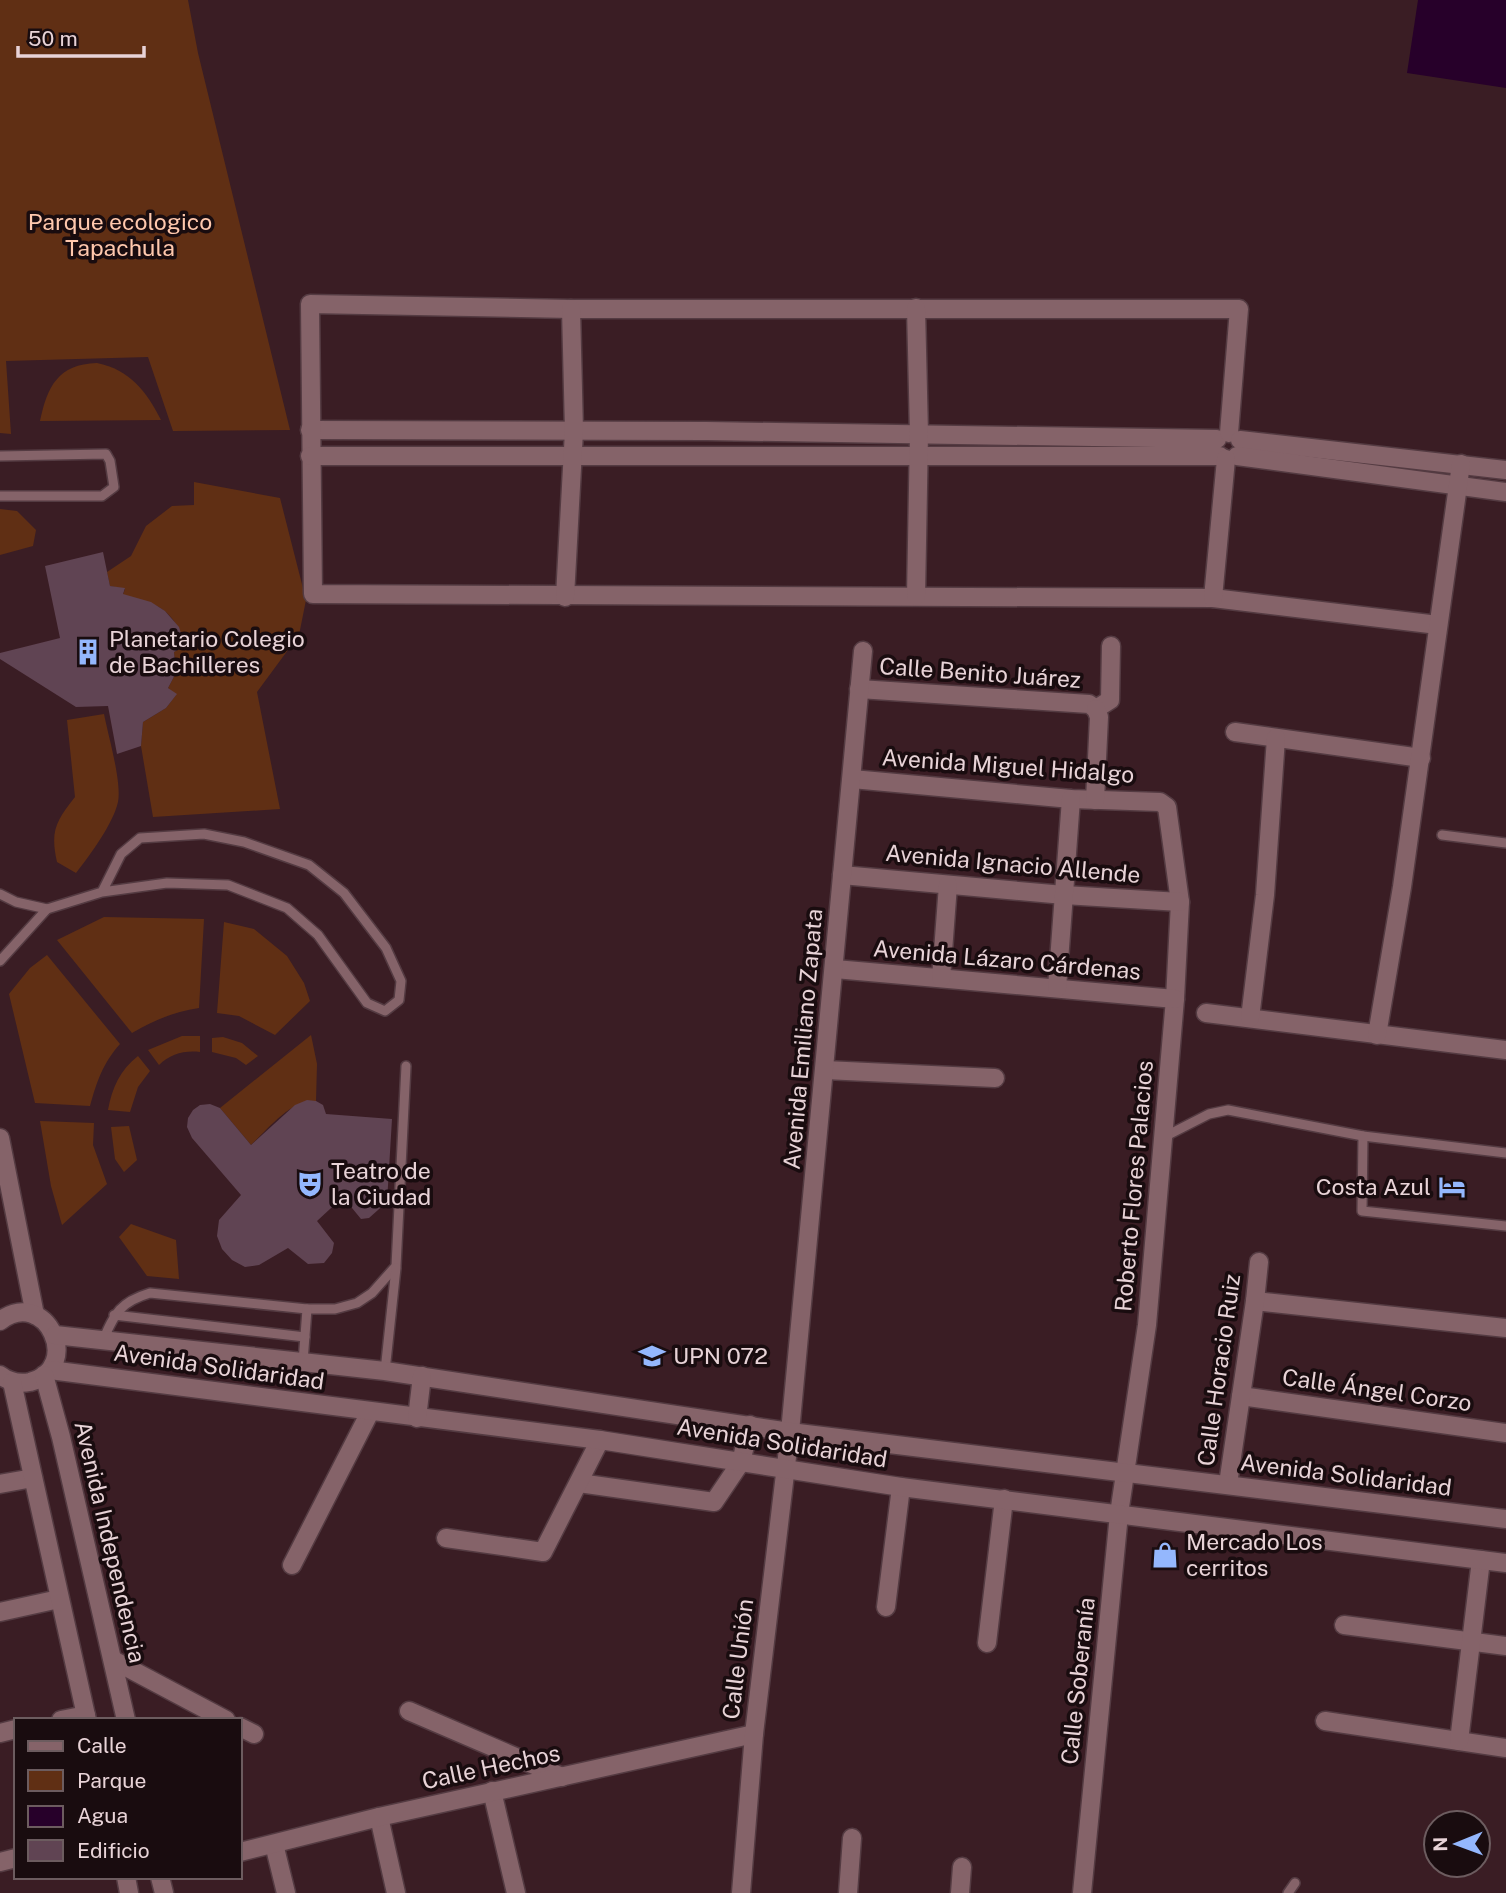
<svg xmlns="http://www.w3.org/2000/svg" width="1506" height="1893" viewBox="0 0 1506 1893" font-family="'Public Sans',sans-serif">
	<style>
		.green { fill: #602f14 }
		.water { fill: #27002a }
		.building { fill: #604453 }
		.lines { fill: none; stroke-linecap: round; stroke-linejoin: round }
		.service-casing { stroke: #543b42; stroke-width: 12 }
		.minor-casing { stroke: #543b42; stroke-width: 21 }
		.secondary-casing { stroke: #543b42; stroke-width: 21 }
		.service { stroke: #856369; stroke-width: 9 }
		.minor { stroke: #856369; stroke-width: 18 }
		.secondary { stroke: #856369; stroke-width: 18 }
		.labels { text-anchor: middle; stroke-width: 7; stroke-linejoin: round; paint-order: stroke }
		.park-label { font-size: 23px; fill: #ffc8ad; stroke: #190c0f }
		.poi-label { font-size: 23px; fill: #e8d3d7; stroke: #190c0f; text-anchor: start }
		.street-label { font-size: 23px; fill: #e8d3d7; stroke: #190c0f }
	</style>
	<rect width="100%" height="100%" fill="#3a1d24"/>
	<g class="green">
		<polygon points="0,0 188,0 198,53 290,430 173,431 148,357 6,361 11,434 0,433"/>
		<path d="M97 363C130 370 146 391 161 420L40 421C47 387 58 364 97 363Z"/>
		<path d="M194 482 280 498 306 600 299 635 257 692 280 809 153 817 141 746 143 722 166 708 176 695 168 688 176 673 174 652 185 645C173 608 158 603 122 597L125 589 110 586 107 572 131 556 146 526 172 506 194 505Z"/>
		<polygon points="0,509 17,511 36,530 33,546 0,555"/>
		<path d="M104 714C108 735 122 782 118 802 113 824 90 855 76 873L57 862C50 831 56 821 75 797L67 720Z"/>
		<path d="M104 917 204 919 199 1008C174 1012 154 1020 132 1033L57 940Z"/>
		<polygon points="224,922 254,929 287,956 304,983 310,1001 275,1035 239,1016 217,1013"/>
		<path d="M47 955 120 1044C103 1063 97 1081 90 1106L35 1103 9 994 30 968Z"/>
		<path d="M311 1035 317 1064 316 1101C291 1099 268 1129 251 1145L220 1108Z"/>
		<path d="M182 1036H200V1052C185 1050 170 1054 159 1065L148 1050Z"/>
		<polygon points="223,1037 242,1043 258,1056 246,1065 236,1058 212,1052 212,1038"/>
		<path d="M138 1056 150 1071 138 1087 130 1112 108 1110C112 1088 120 1070 138 1056Z"/>
		<polygon points="40,1121 94,1123 93,1145 107,1184 62,1225 51,1186"/>
		<polygon points="129,1126 137,1160 124,1172 115,1159 111,1127"/>
		<polygon points="131,1224 176,1240 179,1279 147,1276 119,1237"/>
	</g>
	<polygon class="water" points="1418,0 1506,0 1506,88 1407,73"/>
	<g class="building">
		<polygon points="103,552 110,586 125,588 123,594 151,602 165,611 179,627 185,646 174,652 176,673 168,688 177,694 166,708 143,722 141,746 117,754 108,706 76,707 0,659 0,653 60,638 45,566"/>
		<polygon points="307,1100 316,1101 323,1105 326,1114 392,1119 387,1202 369,1218 361,1219 343,1197 317,1221 334,1243 332,1253 324,1263 308,1264 288,1248 259,1265 245,1267 232,1260 222,1249 217,1236 219,1220 241,1195 192,1138 187,1127 188,1118 193,1110 200,1105 210,1104 220,1108 251,1145 295,1105"/>
	</g>
	<g class="lines">
		<g class="service-casing">
			<g id="service">
				<polyline points="0,456 106,454 110,461 114,487 102,496 0,496"/>
				<polyline points="1442,835 1506,843"/>
				<polyline points="0,894 16,902 47,909 102,892 167,883 228,885 287,908 318,935 367,1003 385,1011 399,1000 401,981 386,948 344,893 309,865 244,842 204,834 140,838 121,854 102,892"/>
				<polyline points="0,961 47,909"/>
				<polyline points="1363,1136 1362,1211 1506,1226"/>
				<polyline points="1164,1137 1209,1114 1228,1110 1363,1136 1506,1153"/>
				<polyline points="114,1315 305,1337"/>
				<path d="M103 1340C115 1313 120 1302 150 1293L307 1309H335L357 1303 372 1293 396 1266 406 1066"/>
				<polyline points="303,1362 307,1309"/>
				<polyline points="385,1371 396,1268"/>
				<polyline points="1288,1893 1295,1883"/>
			</g>
		</g>
		<g class="minor-casing">
			<g id="minor">
				<polyline points="310,430 707,431 1217,439"/>
				<polyline points="1229,433 1239,309 571,309 310,304 313,594 1213,598 1438,625"/>
				<polyline points="1240,440 1506,470"/>
				<polyline points="310,456 1220,456"/>
				<polyline points="1237,456 1506,492"/>
				<polyline points="916,596 919,434 916,308"/>
				<polyline points="565,597 574,431 571,309"/>
				<polyline points="1213,598 1226,459"/>
				<polyline points="859,689 1089,704 1096,709"/>
				<polyline points="1096,709 1110,700 1111,646"/>
				<polyline points="1235,732 1421,758"/>
				<polyline points="852,779 1071,799 1160,802 1167,807 1180,902 1175,999 1147,1325 1119,1514 1082,1893"/>
				<polyline points="1095,800 1099,717 1096,709"/>
				<polyline points="842,875 1064,895 1180,902"/>
				<polyline points="835,969 1175,999"/>
				<polyline points="941,978 948,885"/>
				<polyline points="1057,988 1071,799"/>
				<polyline points="1206,1013 1506,1050"/>
				<polyline points="1250,1018 1265,895 1276,738"/>
				<polyline points="1377,1035 1402,887 1461,464"/>
				<polyline points="825,1070 995,1078"/>
				<polyline points="1255,1301 1506,1328"/>
				<polyline points="1241,1396 1506,1433"/>
				<polyline points="579,1483 714,1502 741,1462 750,1425"/>
				<polyline points="0,1484 33,1478"/>
				<polyline points="1228,1484 1255,1301 1259,1262"/>
				<polyline points="446,1538 543,1552 600,1440"/>
				<polyline points="292,1565 370,1412"/>
				<polyline points="886,1607 901,1487"/>
				<polyline points="0,1612 59,1599"/>
				<polyline points="1344,1625 1506,1646"/>
				<polyline points="987,1643 1004,1499"/>
				<polyline points="113,1660 226,1720"/>
				<polyline points="409,1711 562,1777"/>
				<polyline points="61,1720 86,1715"/>
				<polyline points="1325,1721 1506,1748"/>
				<polyline points="240,1727 254,1734"/>
				<polyline points="0,1733 16,1729"/>
				<polyline points="1459,1741 1481,1560"/>
				<polyline points="492,1791 516,1893"/>
				<polyline points="379,1817 396,1893"/>
				<polyline points="274,1844 286,1893"/>
				<polyline points="240,1852 379,1817 754,1734"/>
				<polyline points="0,1862 16,1858"/>
				<polyline points="741,1893 754,1734 790,1432 863,651"/>
				<polyline points="848,1893 852,1838"/>
				<polyline points="960,1893 962,1867"/>
			</g>
		</g>
		<g class="secondary-casing">
			<g id="secondary">
				<polyline points="0,1138 35,1315"/>
				<path d="M0 1321C46 1286 84 1368 30 1382 19 1384 9 1382 0 1375"/>
				<polyline points="55,1335 385,1371 790,1432 1506,1519"/>
				<polyline points="50,1370 600,1440 901,1487 1506,1563"/>
				<polyline points="44,1375 61,1437 126,1720"/>
				<polyline points="12,1382 87,1720"/>
				<polyline points="417,1418 422,1376"/>
				<polyline points="126,1877 129,1893"/>
				<polyline points="160,1877 164,1893"/>
			</g>
		</g>
		<use href="#service" class="service"/>
		<use href="#minor" class="minor"/>
		<use href="#secondary" class="secondary"/>
	</g>
	<defs>
		<g id="building-bare" transform="scale(2.1)"><path d="M-4-6H4V6H1V3H-1V6H-4ZM-2.5-4.3h1.7v1.8h-1.7ZM.8-4.3h1.7v1.8H.8ZM-2.5-1h1.7V.8h-1.7ZM.8-1h1.7V.8H.8Z" fill="#94b7fd" stroke="#190c0f" stroke-width="2.5" paint-order="stroke"/></g>
		<g id="theatre-bare" transform="scale(2.1)"><path d="M-5-5.5Q0-4 5-5.5V0Q5 5 0 6Q-5 5-5 0ZM-3.3-2.5H-1v1.5H-3.3ZM1-2.5H3.3v1.5H1ZM-2.8 1Q0 5.5 2.8 1Z" fill="#94b7fd" stroke="#190c0f" stroke-width="2.5" paint-order="stroke"/></g>
		<g id="hotel-bare" transform="scale(2.1)"><path d="M-6-4.5h1.5V1H6V5H4.5V3h-9V5H-6ZM-4 0a1.8 1.8 0 1 1 3.6 0ZM.5 0V-2.5h3Q6-2.5 6 0Z" fill="#94b7fd" stroke="#190c0f" stroke-width="2.5" paint-order="stroke"/></g>
		<g id="school-bare" transform="scale(2.1)"><path d="M0-5L7-2L0 1L-7-2ZM-4 1L0 2.5L4 1V4Q0 6-4 4Z" fill="#94b7fd" stroke="#190c0f" stroke-width="2.5" paint-order="stroke"/></g>
		<g id="shop-bare" transform="scale(2.1)"><path d="M-5-2.5h2.3a2.7 3.5 0 0 1 5.4 0H5L5.5 6h-11ZM-1.5-2.5h3a1.5 2.3 0 0 0-3 0Z" fill="#94b7fd" stroke="#190c0f" stroke-width="2.5" paint-order="stroke"/></g>
	</defs>
	<g fill-rule="evenodd">
		<use href="#building-bare" x="88" y="652"/>
		<use href="#theatre-bare" x="310" y="1184"/>
		<use href="#hotel-bare" x="1452" y="1187"/>
		<use href="#school-bare" x="652" y="1356"/>
		<use href="#shop-bare" x="1165" y="1555"/>
	</g>
	<g class="labels">
		<g class="park-label">
			<text x="120" y="230">Parque ecologico<tspan x="120" dy="26">Tapachula</tspan></text>
		</g>
		<g class="poi-label">
			<text x="109" y="647">Planetario Colegio<tspan x="109" dy="26">de Bachilleres</tspan></text>
			<text x="331" y="1179">Teatro de<tspan x="331" dy="26">la Ciudad</tspan></text>
			<text x="1431" y="1195" text-anchor="end">Costa Azul</text>
			<text x="673" y="1364">UPN 072</text>
			<text x="1186" y="1550">Mercado Los<tspan x="1186" dy="26">cerritos</tspan></text>
		</g>
		<g class="street-label">
			<text transform="translate(980 673) rotate(4)" y="8">Calle Benito Juárez</text>
			<text transform="translate(1008 766) rotate(4)" y="8">Avenida Miguel Hidalgo</text>
			<text transform="translate(1013 864) rotate(5)" y="8">Avenida Ignacio Allende</text>
			<text transform="translate(1007 960) rotate(5)" y="8">Avenida Lázaro Cárdenas</text>
			<text transform="translate(803 1039) rotate(-85)" y="8">Avenida Emiliano Zapata</text>
			<text transform="translate(1134 1186) rotate(-85)" y="8">Roberto Flores Palacios</text>
			<text transform="translate(219 1367) rotate(8)" y="8">Avenida Solidaridad</text>
			<text transform="translate(1219 1370) rotate(-82)" y="8">Calle Horacio Ruiz</text>
			<text transform="translate(1377 1390) rotate(8)" y="8">Calle Ángel Corzo</text>
			<text transform="translate(782 1443) rotate(9)" y="8">Avenida Solidaridad</text>
			<text transform="translate(1346 1475) rotate(7)" y="8">Avenida Solidaridad</text>
			<text transform="translate(110 1542) rotate(77)" y="8">Avenida Independencia</text>
			<text transform="translate(738 1659) rotate(-83)" y="8">Calle Unión</text>
			<text transform="translate(1078 1681) rotate(-84)" y="8">Calle Soberanía</text>
			<text transform="translate(491 1767) rotate(-12)" y="8">Calle Hechos</text>
		</g>
	</g>
	<rect x="14" y="1718" width="228" height="161" fill="#190c0f" stroke="#6c5c5f" stroke-width="2"/>
	<rect x="28" y="1741" width="35" height="10" fill="#856369" stroke="#6c5c5f" stroke-width="2"/>
	<text x="77" y="1753" font-size="21" fill="#e8d3d7">Calle</text>
	<rect x="28" y="1770" width="35" height="21" fill="#602f14" stroke="#6c5c5f" stroke-width="2"/>
	<text x="77" y="1788" font-size="21" fill="#e8d3d7">Parque</text>
	<rect x="28" y="1806" width="35" height="21" fill="#27002a" stroke="#6c5c5f" stroke-width="2"/>
	<text x="77" y="1823" font-size="21" fill="#e8d3d7">Agua</text>
	<rect x="28" y="1840" width="35" height="21" fill="#604453" stroke="#6c5c5f" stroke-width="2"/>
	<text x="77" y="1858" font-size="21" fill="#e8d3d7">Edificio</text>
	<g transform="translate(1457 1844) rotate(269)"><circle r="33" fill="#190c0f" stroke="#6c5c5f" stroke-width="2"/>
	<path d="M0-5L12 26L0 18L-12 26Z" fill="#94b7fd"/>
	<text y="-10" font-size="19" font-weight="bold" text-anchor="middle" fill="#e8d3d7">N</text>
	</g>
	<path d="M18 46v10h126v-10" fill="none" stroke="#e8d3d7" stroke-width="3.5"/>
	<text x="28" y="46" font-size="21" fill="#e8d3d7" stroke="#190c0f" stroke-width="5" paint-order="stroke">50 m</text>
</svg>
